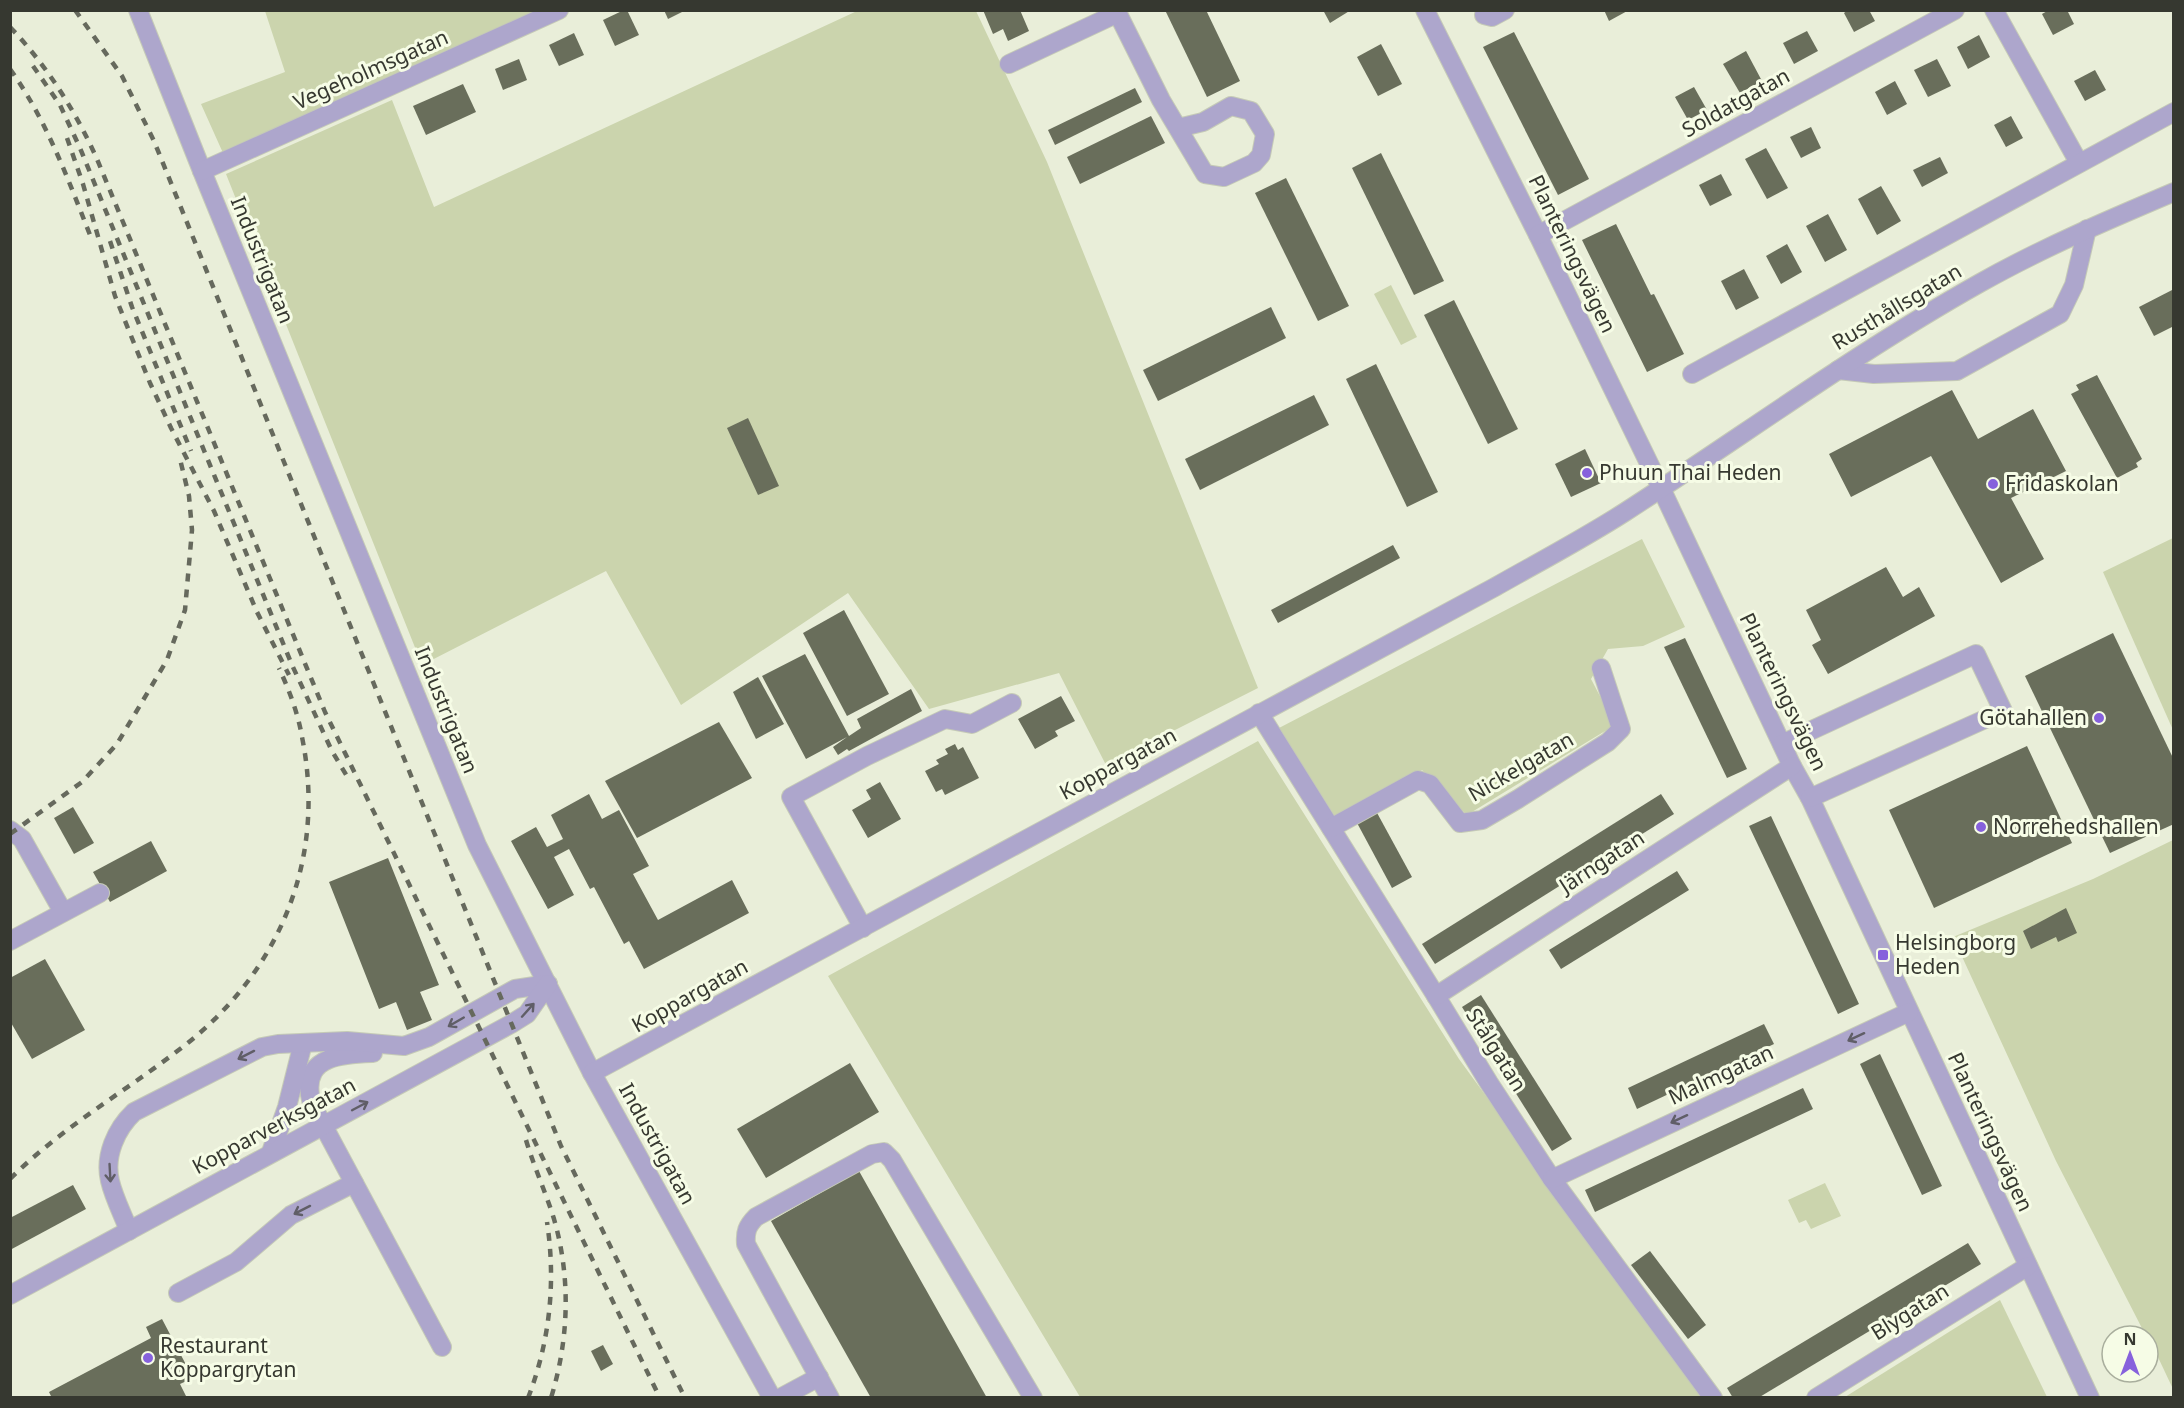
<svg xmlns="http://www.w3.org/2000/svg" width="2184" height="1408" viewBox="0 0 2184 1408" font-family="'Noto Sans',sans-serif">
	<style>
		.green { fill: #cbd4ad }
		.building { fill: #696e5b }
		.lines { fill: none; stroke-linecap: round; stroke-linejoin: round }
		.minor-casing { stroke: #c5cab7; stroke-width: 20 }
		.minor { stroke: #ada6cc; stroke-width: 18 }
		.rail { stroke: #66695d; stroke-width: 4.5; stroke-dasharray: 8 8; stroke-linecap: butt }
		.oneway { stroke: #605e67 }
		.poi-dot { fill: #8661dc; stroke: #f6fce6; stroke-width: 2 }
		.labels { text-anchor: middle; stroke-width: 6; stroke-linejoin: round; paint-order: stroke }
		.street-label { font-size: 21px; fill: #363830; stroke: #f6fce6 }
		.poi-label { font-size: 21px; fill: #363830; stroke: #f6fce6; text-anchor: start }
	</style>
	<rect width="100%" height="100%" fill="#e9eed9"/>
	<g class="green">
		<polygon points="265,11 539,11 223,153 201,104 285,72"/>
		<polygon points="857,11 976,11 1047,162 1258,688 1106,765 1059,673 929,709 848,593 681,705 606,571 422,665 226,174 392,100 434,207"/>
		<polygon points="1391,285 1417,337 1401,345 1374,294"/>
		<polygon points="2173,538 2173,730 2103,572"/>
		<polygon points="1642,539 1685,627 1643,646 1608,649 1591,679 1615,725 1467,815 1422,770 1336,818 1279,728"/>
		<polygon points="1258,741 1459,1059 1705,1397 1080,1397 828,976"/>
		<polygon points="2173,840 2173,1389 2148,1336 2146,1336 2056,1161 1953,937 2093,879"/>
		<polygon points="1825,1183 1841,1216 1811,1229 1806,1220 1799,1223 1788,1200"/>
		<polygon points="2000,1300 2047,1397 1845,1397"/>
	</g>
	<g class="building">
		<polygon points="624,10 627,10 639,35 615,46 603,20"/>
		<polygon points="664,10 686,10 668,19"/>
		<polygon points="983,10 1020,10 1029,31 1008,41 1003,29 993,34"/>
		<polygon points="1165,10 1206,10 1240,81 1207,97"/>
		<polygon points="1323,10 1351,10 1330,23"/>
		<polygon points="1604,10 1629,10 1609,21"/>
		<polygon points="1848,10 1869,10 1875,21 1854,32 1844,13"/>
		<polygon points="2049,10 2067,10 2074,24 2053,35 2042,14"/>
		<polygon points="1807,31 1818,51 1794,64 1783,43"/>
		<polygon points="1514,32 1589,179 1558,195 1483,47"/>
		<polygon points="574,33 584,55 559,66 549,45"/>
		<polygon points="1979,35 1990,57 1968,69 1957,47"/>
		<polygon points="1381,44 1402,84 1378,96 1357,57"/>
		<polygon points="1746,51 1762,81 1740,93 1723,64"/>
		<polygon points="519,59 527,80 503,90 495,69"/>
		<polygon points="1937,59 1951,86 1928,97 1914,70"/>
		<polygon points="2095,70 2106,90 2085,101 2074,81"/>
		<polygon points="1895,81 1907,104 1887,115 1875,92"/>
		<polygon points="463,84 476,112 426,135 413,106"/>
		<polygon points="1694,87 1707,110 1688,120 1675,97"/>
		<polygon points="1135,88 1142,102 1055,145 1048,130"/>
		<polygon points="1151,116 1165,143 1080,184 1067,157"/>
		<polygon points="2011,116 2023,138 2006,147 1994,125"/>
		<polygon points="1811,127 1821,148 1801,158 1790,137"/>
		<polygon points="1766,148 1788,188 1767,199 1745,159"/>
		<polygon points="1381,153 1444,281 1414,295 1352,168"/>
		<polygon points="1940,157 1948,173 1922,187 1913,170"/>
		<polygon points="1721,174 1732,195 1710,206 1699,185"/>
		<polygon points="1286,178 1349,306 1318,321 1255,193"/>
		<polygon points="1881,186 1901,221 1877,235 1858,199"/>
		<polygon points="1828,214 1847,250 1825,262 1806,226"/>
		<polygon points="1616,224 1651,295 1654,294 1684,354 1647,372 1582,240"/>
		<polygon points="1787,244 1802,272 1781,284 1766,256"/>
		<polygon points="1744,269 1759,298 1736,310 1721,281"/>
		<polygon points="2174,289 2174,326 2154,336 2139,307"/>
		<polygon points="1454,300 1518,429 1488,444 1424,315"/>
		<polygon points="1271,307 1286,338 1158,401 1143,370"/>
		<polygon points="1376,364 1438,492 1407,507 1346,379"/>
		<polygon points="2097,375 2142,459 2136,463 2138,467 2117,478 2071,394 2079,390 2076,385"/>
		<polygon points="1952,390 1978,439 2033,409 2066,471 2011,498 2044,559 2001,583 1931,456 1851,497 1829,454"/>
		<polygon points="1314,395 1329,425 1200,490 1185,459"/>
		<polygon points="748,418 779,486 758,495 727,428"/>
		<polygon points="1585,449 1601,483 1571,497 1555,464"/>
		<polygon points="1393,545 1400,558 1278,623 1271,610"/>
		<polygon points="1886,567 1903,597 1919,587 1935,616 1828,674 1812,645 1821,640 1806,610"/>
		<polygon points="844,610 889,694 847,716 803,633"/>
		<polygon points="2113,633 2174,760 2174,824 2110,853 2025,676"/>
		<polygon points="1685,638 1747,769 1727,778 1664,647"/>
		<polygon points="805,654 849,736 861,728 857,719 911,689 922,711 849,751 847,749 838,755 833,747 847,737 806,759 762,676"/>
		<polygon points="758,677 784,724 756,739 733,692"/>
		<polygon points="1061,696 1075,721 1055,731 1058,736 1035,749 1018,719"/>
		<polygon points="719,722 752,778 637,838 605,781"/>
		<polygon points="955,744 958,750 963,747 979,778 945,795 942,789 936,792 925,771 939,764 936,760 948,754 945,749"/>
		<polygon points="2027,746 2072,843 1934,908 1889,810"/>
		<polygon points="880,782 901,819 868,838 852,810 871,799 866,790"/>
		<polygon points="589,794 602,819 619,810 649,866 633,874 658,920 732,880 749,913 644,969 629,941 624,944 594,887 590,889 569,849 554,857 574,895 548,909 511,841 536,827 547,847 563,839 551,815"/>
		<polygon points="1661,794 1674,814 1435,964 1422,944"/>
		<polygon points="73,807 94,843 74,854 54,818"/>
		<polygon points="1376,811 1412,877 1392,888 1356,821"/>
		<polygon points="1771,816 1859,1004 1838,1014 1749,826"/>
		<polygon points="151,841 167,871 110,902 93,872"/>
		<polygon points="388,858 439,985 420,992 432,1020 407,1030 396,1002 379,1009 329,882"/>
		<polygon points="1677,871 1689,890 1561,969 1549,950"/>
		<polygon points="2066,908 2077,933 2058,942 2056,937 2031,949 2023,931"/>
		<polygon points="45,959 85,1030 32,1059 10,1021 10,978"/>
		<polygon points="1481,995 1572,1139 1552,1151 1462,1007"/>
		<polygon points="1764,1024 1774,1044 1637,1109 1628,1088"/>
		<polygon points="1880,1054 1942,1186 1922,1195 1860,1064"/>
		<polygon points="850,1063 879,1112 766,1178 737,1129"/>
		<polygon points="1803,1088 1813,1109 1595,1212 1585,1190"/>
		<polygon points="859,1171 987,1398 871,1398 771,1221"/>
		<polygon points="73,1185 86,1209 10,1250 10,1218"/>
		<polygon points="1968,1243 1981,1264 1758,1398 1733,1398 1727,1388"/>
		<polygon points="1650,1251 1706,1325 1688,1339 1631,1265"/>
		<polygon points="162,1319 193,1378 180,1384 187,1398 52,1398 49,1392 151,1338 146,1327"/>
		<polygon points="603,1345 613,1364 601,1371 591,1351"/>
	</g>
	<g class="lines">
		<g class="minor-casing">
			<g id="minor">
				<polyline points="138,10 202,171 477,845 592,1073 772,1398"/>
				<polyline points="1116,10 1161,100 1205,174 1224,177 1254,163 1261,155 1265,134 1251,111 1231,106 1203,122 1178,128"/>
				<polyline points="1425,10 1538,235 1661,488 1792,766 1810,798 2090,1398"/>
				<polyline points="1994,10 2079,163"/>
				<polyline points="1484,15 1492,17 1505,10"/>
				<polyline points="1009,64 1118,13"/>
				<polyline points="202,171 559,10"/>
				<polyline points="1538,235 1955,10"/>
				<polyline points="1838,370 1874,374 1957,371 2060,314 2074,285 2087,229"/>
				<polyline points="1692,374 2174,112"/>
				<polyline points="1259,713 1436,996 1489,1083 1552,1179 1713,1398"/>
				<polyline points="1782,744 1976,654 2003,711 1810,798"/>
				<polyline points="1331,828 1418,780 1430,784 1460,823 1482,820 1518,799 1608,742 1621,729 1601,668"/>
				<polyline points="10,830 22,839 63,912"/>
				<polyline points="863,928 791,797 867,756 945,719 972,724 1012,703"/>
				<polyline points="10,941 100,893"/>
				<polyline points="1436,996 1792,766"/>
				<path d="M373 1053C345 1054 304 1055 310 1095 311 1105 318 1116 323 1125L442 1347"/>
				<path d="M592 1073 1495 587C1539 562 1583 539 1625 512 1743 436 1857 352 1980 283 2042 248 2108 220 2174 192"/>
				<polyline points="271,1152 287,1107 303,1043"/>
				<polyline points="1552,1179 1909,1012"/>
				<path d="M129 1231C123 1215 114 1198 110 1181 104 1156 116 1129 134 1112L262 1047 278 1044 347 1041 404 1046 429 1037 515 989 548 984"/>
				<polyline points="178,1293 236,1262 291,1215 354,1183"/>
				<polyline points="10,1295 511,1024 527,1014 548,984"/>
				<polyline points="780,1398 819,1377"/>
				<path d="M830 1398 746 1244C745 1232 747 1226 756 1217L872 1154 884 1152 892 1160 1033 1398"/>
				<polyline points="1816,1398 2028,1266"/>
			</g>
		</g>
		<use href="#minor" class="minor"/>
		<g class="rail">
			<polyline points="75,10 122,76 154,141 561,1146 685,1398"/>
			<path d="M10 27C47 66 75 110 97 159L325 712 660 1398"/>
			<polyline points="33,66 60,105 80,148 292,665 332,751 348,778"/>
			<path d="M10 69C46 119 68 179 90 235"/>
			<polyline points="67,138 83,184 115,296 150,383 171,428 214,511 257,612 289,675"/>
			<polyline points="110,241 132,307 191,451"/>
			<polyline points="10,834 82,782 117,744 167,660 185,610 192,530 189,496 179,455"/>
			<path d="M526 1140C534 1167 546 1193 554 1219 571 1278 569 1339 551 1398"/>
			<path d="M10 1179C61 1128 123 1093 180 1049 279 974 327 860 302 737 298 713 289 690 279 668"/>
			<path d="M528 1398C550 1341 556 1282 547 1222"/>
		</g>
	</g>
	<defs><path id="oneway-shaft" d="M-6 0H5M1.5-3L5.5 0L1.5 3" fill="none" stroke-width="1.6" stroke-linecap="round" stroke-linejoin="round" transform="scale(1.5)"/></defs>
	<g class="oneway">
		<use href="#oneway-shaft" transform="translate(528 1010) rotate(-48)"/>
		<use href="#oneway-shaft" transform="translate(456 1022) rotate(150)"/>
		<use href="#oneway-shaft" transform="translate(1856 1037) rotate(155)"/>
		<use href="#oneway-shaft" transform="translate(246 1055) rotate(153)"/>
		<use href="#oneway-shaft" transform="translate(360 1106) rotate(-28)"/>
		<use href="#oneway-shaft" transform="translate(1679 1119) rotate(155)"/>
		<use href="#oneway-shaft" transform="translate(110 1173) rotate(87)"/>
		<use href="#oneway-shaft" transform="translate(302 1210) rotate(153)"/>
	</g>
	<g class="poi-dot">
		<circle cx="1587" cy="473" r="6"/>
		<circle cx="1993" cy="484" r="6"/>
		<circle cx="2099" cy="718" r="6"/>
		<circle cx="1981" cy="827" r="6"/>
		<rect x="1877" y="949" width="12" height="12" rx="3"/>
		<circle cx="148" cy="1358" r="6"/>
	</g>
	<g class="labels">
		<g class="street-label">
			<text transform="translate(371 70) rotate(-24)" y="7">Vegeholmsgatan</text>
			<text transform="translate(1736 103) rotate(-29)" y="7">Soldatgatan</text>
			<text transform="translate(1572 254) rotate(64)" y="7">Planteringsvägen</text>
			<text transform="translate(262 260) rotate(68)" y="7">Industrigatan</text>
			<text transform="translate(1897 307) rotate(-31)" y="7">Rusthållsgatan</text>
			<text transform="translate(1783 692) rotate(64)" y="7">Planteringsvägen</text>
			<text transform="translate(446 710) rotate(68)" y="7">Industrigatan</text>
			<text transform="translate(1118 764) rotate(-28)" y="7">Koppargatan</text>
			<text transform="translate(1521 767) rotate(-30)" y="7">Nickelgatan</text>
			<text transform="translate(1602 862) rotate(-33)" y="7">Järngatan</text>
			<text transform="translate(690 996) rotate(-29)" y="7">Koppargatan</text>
			<text transform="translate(1496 1050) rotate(58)" y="7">Stålgatan</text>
			<text transform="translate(1721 1075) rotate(-25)" y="7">Malmgatan</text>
			<text transform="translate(274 1126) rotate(-28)" y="7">Kopparverksgatan</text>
			<text transform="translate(1990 1132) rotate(65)" y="7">Planteringsvägen</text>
			<text transform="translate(657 1144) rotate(61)" y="7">Industrigatan</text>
			<text transform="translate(1910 1312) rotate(-32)" y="7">Blygatan</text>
		</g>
		<g class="poi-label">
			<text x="1599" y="480">Phuun Thai Heden</text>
			<text x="2005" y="491">Fridaskolan</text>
			<text x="2087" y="725" text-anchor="end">Götahallen</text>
			<text x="1993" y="834">Norrehedshallen</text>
			<text x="1895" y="950">Helsingborg<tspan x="1895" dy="24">Heden</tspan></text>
			<text x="160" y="1353">Restaurant<tspan x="160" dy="24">Koppargrytan</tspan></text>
		</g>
	</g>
	<rect width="2184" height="1408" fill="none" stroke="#363830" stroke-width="24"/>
	<g transform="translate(2130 1354)"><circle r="28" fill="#f6fce6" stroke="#a9ae9d" stroke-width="1.5"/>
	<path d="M0-4.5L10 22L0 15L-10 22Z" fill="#8661dc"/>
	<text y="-9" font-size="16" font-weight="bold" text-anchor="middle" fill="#363830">N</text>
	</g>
</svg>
